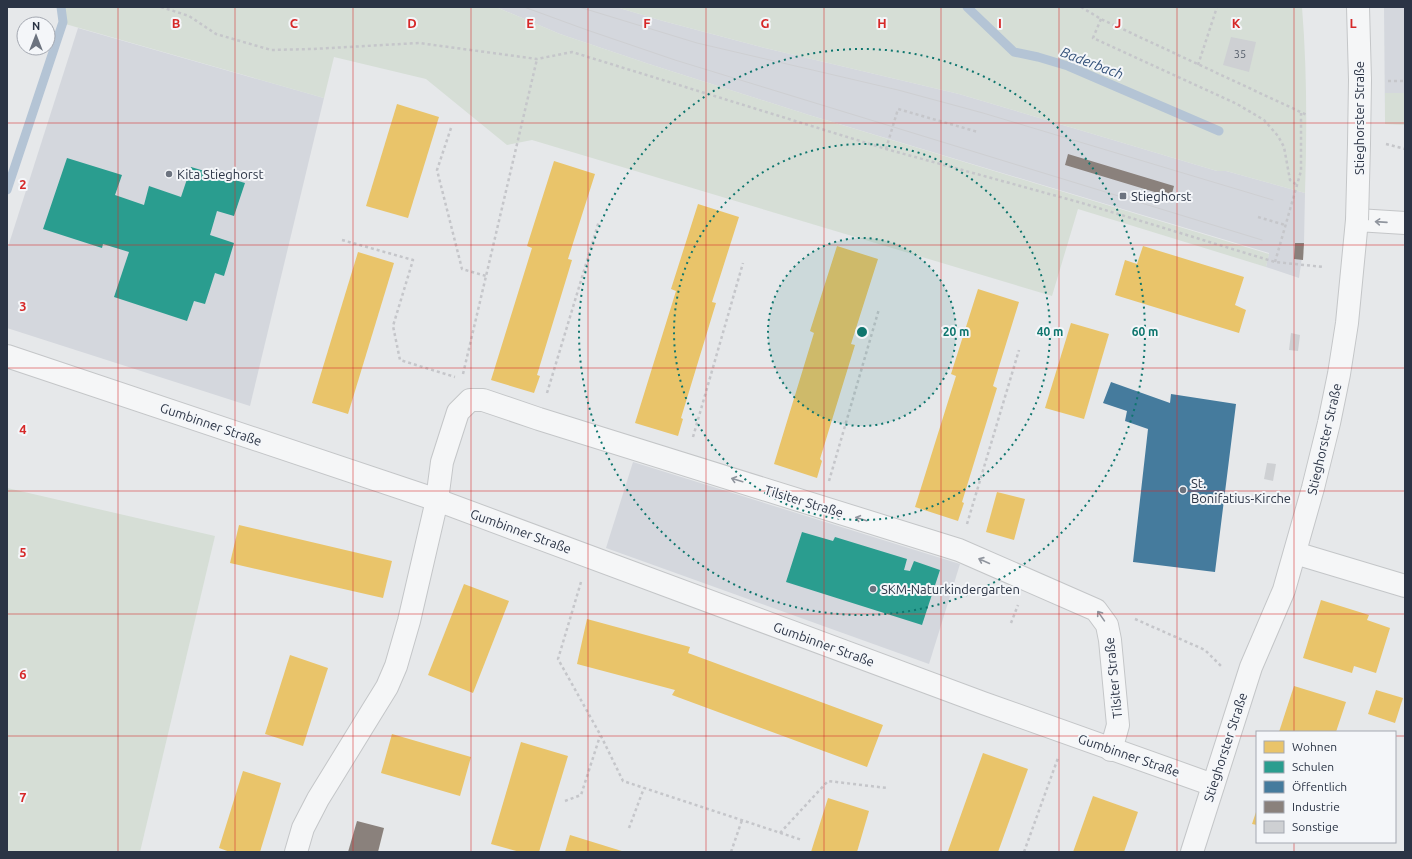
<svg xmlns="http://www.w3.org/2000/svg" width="1412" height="859" viewBox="0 0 1412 859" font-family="Ubuntu,sans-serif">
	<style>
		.built { fill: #d4d7dd }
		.green { fill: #d6ded6 }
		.homes { fill: #e9c46a }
		.schools { fill: #2a9d8f }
		.public { fill: #457b9d }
		.industry { fill: #8a817c }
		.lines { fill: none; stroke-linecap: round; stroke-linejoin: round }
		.stream { stroke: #b4c4d5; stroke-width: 9 }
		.building { fill: #ced0d3 }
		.minor-casing { stroke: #c4c6c8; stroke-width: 24 }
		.path { stroke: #c5c6ca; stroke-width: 2.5; stroke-dasharray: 3 3; stroke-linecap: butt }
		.minor { stroke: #f5f6f7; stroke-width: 22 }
		.tram { stroke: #cecfd2; stroke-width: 1 }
		.minor-bridge-casing { stroke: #c4c6c8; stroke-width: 24; stroke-linecap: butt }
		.minor-bridge { stroke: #f5f6f7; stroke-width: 22 }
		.oneway { stroke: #90959e }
		.grid { fill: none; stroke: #d62828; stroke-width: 1; stroke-opacity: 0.55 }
		.ring { fill: none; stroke: #0f766e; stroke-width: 2; stroke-dasharray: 2 4 }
		.poi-dot { fill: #6c737f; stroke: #f4f6f9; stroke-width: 1.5 }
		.labels { text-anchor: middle; stroke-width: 4; stroke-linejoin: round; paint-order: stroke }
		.number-label { font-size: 11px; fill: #545c69 }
		.street-label { font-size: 13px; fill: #2b3445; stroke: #f4f6f9 }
		.poi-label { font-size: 13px; fill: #2b3445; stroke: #f4f6f9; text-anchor: start }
		.water-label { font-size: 14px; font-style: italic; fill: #34527a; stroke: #f4f6f9 }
		.grid-label { font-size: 13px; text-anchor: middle; font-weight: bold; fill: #d62828; stroke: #f4f6f9; stroke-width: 4; stroke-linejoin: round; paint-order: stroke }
		.centre { fill: #0f766e; stroke: #f4f6f9; stroke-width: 2 }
		.ring-label { font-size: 12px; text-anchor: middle; font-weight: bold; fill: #0f766e; stroke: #f4f6f9; stroke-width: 4; stroke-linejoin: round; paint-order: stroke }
	</style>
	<rect width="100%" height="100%" fill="#e6e8ea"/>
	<g class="built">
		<polygon points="496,7 616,7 663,21 765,48 959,94 1217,171 1226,171 1305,193 1304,243 1299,278 1266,267 1269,253 809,115 649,64 560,34"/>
		<polygon points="1384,7 1405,7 1405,120 1385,120"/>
		<polygon points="78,28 324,98 250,406 7,328 7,250"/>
		<polygon points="633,462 960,564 929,664 606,548"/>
	</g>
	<g class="green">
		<polygon points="60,7 496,7 560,34 649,64 809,115 1269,254 1266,267 1078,209 1052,296 532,140 507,145 426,79 334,57 324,98 62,23"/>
		<path d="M616 7H1302C1307 69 1307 131 1305 193L1226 171H1217L959 94 765 48 663 21Z"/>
		<polygon points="1385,93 1405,93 1405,125 1385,124"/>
		<polygon points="7,488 215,536 140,852 7,852"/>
	</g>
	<g class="homes">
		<polygon points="397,104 439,117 408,218 366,206"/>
		<polygon points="554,161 595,174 568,259 572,260 537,375 540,376 534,393 491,380 532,248 527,246"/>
		<polygon points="698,204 739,217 712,302 716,303 681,418 683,419 678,436 635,423 676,291 671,289"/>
		<polygon points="837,246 878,259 851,344 855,345 820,459 822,461 817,478 774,464 814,333 810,331"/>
		<polygon points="1143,246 1244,277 1235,305 1246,310 1239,333 1115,295 1125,260 1137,264"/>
		<polygon points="358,252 394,263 348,414 312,403"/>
		<polygon points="978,289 1019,302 993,386 997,388 962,502 964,503 958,521 915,507 956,376 951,374"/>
		<polygon points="1071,323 1109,334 1084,419 1045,408"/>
		<polygon points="997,492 1025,499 1014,540 986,532"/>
		<polygon points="239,525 392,561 383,598 230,563"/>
		<polygon points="464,584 509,601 473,693 428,675"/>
		<polygon points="1321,600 1369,615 1367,620 1390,628 1376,673 1354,666 1352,673 1303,658"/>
		<polygon points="587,619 690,647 688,653 883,725 867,767 672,695 675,690 577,664"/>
		<polygon points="290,655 328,668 303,746 265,734"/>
		<polygon points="1294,686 1346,702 1336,732 1279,732"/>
		<polygon points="1376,690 1403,698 1395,723 1368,714"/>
		<polygon points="392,734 471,757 460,796 381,773"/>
		<polygon points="521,742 568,756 539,852 520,852 491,844"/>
		<polygon points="983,753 1028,769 998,852 951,852 948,851"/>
		<polygon points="243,771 281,783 260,852 230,852 219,848"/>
		<polygon points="1093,796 1138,812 1124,852 1073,852"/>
		<polygon points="828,798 869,811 857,852 811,852"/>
		<polygon points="1257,809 1257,825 1252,824"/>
		<polygon points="570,835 625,852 565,852"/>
	</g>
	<g class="schools">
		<polygon points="67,158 122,175 115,195 144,205 149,186 181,197 191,167 245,183 234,216 217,211 210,235 234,243 224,276 215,273 205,304 194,301 187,321 114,297 129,252 103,244 102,248 43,229"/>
		<polygon points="802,532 833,541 835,537 907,559 904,570 910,571 914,561 940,570 922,625 786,582"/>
	</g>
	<polygon class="public" points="1111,382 1170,403 1171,394 1236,404 1215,572 1133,562 1148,429 1125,421 1127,411 1103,403"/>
	<g class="industry">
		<polygon points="1068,154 1174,186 1171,197 1065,165"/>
		<polygon points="1295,243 1304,243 1303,260 1294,259"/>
		<polygon points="357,821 384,828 378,852 348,852"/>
	</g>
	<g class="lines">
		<g class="stream">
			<polyline points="967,7 1014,52 1038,57 1068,66 1219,131"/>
			<polyline points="7,190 63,22 61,7"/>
		</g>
	</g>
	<g class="building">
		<polygon points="1231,37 1256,42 1249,72 1223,65"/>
		<polygon points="1291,333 1300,335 1298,351 1289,350"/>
		<polygon points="1267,463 1276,464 1273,481 1264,479"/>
	</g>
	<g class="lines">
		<g class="minor-casing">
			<g id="minor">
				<polyline points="1358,7 1360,80"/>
				<polyline points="7,356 437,500 983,703 1213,785"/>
				<polyline points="1295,553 1405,586"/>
				<polyline points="296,852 303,828 318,799 374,708 387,687 396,666 409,621 437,500 442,462 458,412 470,400 483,400 539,419 959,550 1096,610 1107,625 1110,640 1118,725 1111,750"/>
				<polyline points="1192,852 1251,667 1284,590 1313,488 1329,423 1339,374 1347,323 1357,220 1405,223"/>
			</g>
		</g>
		<g class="path">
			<polyline points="161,7 189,16 216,34 271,50 312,49 419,43 537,59 572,52 886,149 1082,203 1275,262 1324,267"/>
			<polyline points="1081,7 1101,19 1307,115"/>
			<polyline points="1101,19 1093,38 1237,104 1264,120 1278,136 1284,147 1290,180 1297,185"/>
			<polyline points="1198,65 1217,7"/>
			<polyline points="1388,81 1405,81"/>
			<polyline points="451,128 437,170 462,269 486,276"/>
			<polyline points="1386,144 1405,149"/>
			<polyline points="886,149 898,109 978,132"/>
			<polyline points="1258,217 1285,225"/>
			<polyline points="342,240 413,260 393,326 400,360 455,377"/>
			<polyline points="1275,262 1301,171 1301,113"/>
			<polyline points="463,374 537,59"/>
			<polyline points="547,393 599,221"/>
			<polyline points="693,437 743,263"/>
			<polyline points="829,481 879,309"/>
			<polyline points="967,524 1019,350"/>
			<polyline points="581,582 558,659 601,736 623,781 802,840"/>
			<polyline points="1135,619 1205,650 1222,667"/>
			<polyline points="1011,623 1018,605"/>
			<polyline points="565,801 581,795 600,736"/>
			<polyline points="629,828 644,788"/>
			<polyline points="780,833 828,781 887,788"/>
			<polyline points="731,852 742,820"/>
			<polyline points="1024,852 1058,758"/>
		</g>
		<use href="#minor" class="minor"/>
		<g class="tram">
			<polyline points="524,7 587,30 675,60 1262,240"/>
			<polyline points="579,7 697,43 898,90 983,113 1273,200"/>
		</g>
		<g class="minor-bridge-casing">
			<polyline id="minor-bridge" points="1357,220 1359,144 1360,80"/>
		</g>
		<use href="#minor-bridge" class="minor-bridge"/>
	</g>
	<defs><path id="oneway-shaft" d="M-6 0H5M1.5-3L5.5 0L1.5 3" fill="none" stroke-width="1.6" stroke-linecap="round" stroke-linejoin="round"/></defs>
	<g class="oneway">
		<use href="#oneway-shaft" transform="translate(1381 222) rotate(-176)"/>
		<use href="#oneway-shaft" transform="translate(737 480) rotate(-163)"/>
		<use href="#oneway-shaft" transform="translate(861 519) rotate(-163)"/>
		<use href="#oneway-shaft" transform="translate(984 561) rotate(-156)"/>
		<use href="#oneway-shaft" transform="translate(1101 616) rotate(-125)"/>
	</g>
	<path class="grid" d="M118 7V852M235 7V852M353 7V852M471 7V852M588 7V852M706 7V852M824 7V852M941 7V852M1059 7V852M1177 7V852M1294 7V732M7 123H1405M7 245H1405M7 368H1405M7 491H1405M7 614H1405M7 736H1257M1395 736H1405M1294 842V852"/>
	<circle cx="862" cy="332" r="94" fill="#0f766e" fill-opacity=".12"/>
	<g class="ring">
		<circle cx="862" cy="332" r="94"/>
		<circle cx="862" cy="332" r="188"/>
		<circle cx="862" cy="332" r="283"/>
	</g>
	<g class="poi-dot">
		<circle cx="169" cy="174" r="4"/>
		<rect x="1119" y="192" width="8" height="8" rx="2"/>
		<circle cx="1183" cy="490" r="4"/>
		<circle cx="873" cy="589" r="4"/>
	</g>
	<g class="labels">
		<g class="number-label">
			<text x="1240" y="58">35</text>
		</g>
		<g class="street-label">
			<text transform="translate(1359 118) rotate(-90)" y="5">Stieghorster Straße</text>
			<text transform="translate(211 424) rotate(19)" y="5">Gumbinner Straße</text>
			<text transform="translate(1324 439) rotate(-77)" y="5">Stieghorster Straße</text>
			<text transform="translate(804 501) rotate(17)" y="5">Tilsiter Straße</text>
			<text transform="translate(521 531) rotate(20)" y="5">Gumbinner Straße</text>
			<text transform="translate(824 644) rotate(20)" y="5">Gumbinner Straße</text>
			<text transform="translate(1113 678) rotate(-96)" y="5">Tilsiter Straße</text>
			<text transform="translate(1225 747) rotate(-72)" y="5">Stieghorster Straße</text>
			<text transform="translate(1129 755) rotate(19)" y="5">Gumbinner Straße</text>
		</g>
		<g class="poi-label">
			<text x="177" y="179">Kita Stieghorst</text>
			<text x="1131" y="201">Stieghorst</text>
			<text x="1191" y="488">St.<tspan x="1191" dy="15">Bonifatius-Kirche</tspan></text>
			<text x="881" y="594">SKM-Naturkindergarten</text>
		</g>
		<g class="water-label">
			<text transform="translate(1092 63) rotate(21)" y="5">Baderbach</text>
		</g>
	</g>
	<g class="grid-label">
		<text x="176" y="28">B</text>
		<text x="294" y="28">C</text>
		<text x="412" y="28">D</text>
		<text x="530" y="28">E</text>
		<text x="647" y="28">F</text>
		<text x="765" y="28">G</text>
		<text x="882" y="28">H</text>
		<text x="1000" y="28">I</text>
		<text x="1118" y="28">J</text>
		<text x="1236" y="28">K</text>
		<text x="1353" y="28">L</text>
		<text x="23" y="189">2</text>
		<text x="23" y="311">3</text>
		<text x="23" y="434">4</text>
		<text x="23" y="557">5</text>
		<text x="23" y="679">6</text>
		<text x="23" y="802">7</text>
	</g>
	<circle cx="862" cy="332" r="6" class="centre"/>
	<g class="ring-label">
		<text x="956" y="336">20 m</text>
		<text x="1050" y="336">40 m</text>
		<text x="1145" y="336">60 m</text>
	</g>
	<rect width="1412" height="859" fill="none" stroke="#2b3445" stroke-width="16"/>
	<rect x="1256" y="731" width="140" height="112" fill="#f4f6f9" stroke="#a4a8b1"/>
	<rect x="1264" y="741" width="20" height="12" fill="#e9c46a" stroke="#a4a8b1"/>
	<text x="1292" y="751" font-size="12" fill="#2b3445">Wohnen</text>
	<rect x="1264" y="761" width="20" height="12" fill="#2a9d8f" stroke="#a4a8b1"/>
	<text x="1292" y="771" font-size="12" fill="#2b3445">Schulen</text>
	<rect x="1264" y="781" width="20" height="12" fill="#457b9d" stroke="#a4a8b1"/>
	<text x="1292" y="791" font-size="12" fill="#2b3445">Öffentlich</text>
	<rect x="1264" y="801" width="20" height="12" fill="#8a817c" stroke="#a4a8b1"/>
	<text x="1292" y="811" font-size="12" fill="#2b3445">Industrie</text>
	<rect x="1264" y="821" width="20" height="12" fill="#ced0d3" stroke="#a4a8b1"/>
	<text x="1292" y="831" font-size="12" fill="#2b3445">Sonstige</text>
	<g transform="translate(36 36)"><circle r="19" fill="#f4f6f9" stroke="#a4a8b1"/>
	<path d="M0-3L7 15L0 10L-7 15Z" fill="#6c737f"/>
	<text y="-6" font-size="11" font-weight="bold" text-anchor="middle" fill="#2b3445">N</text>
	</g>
</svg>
